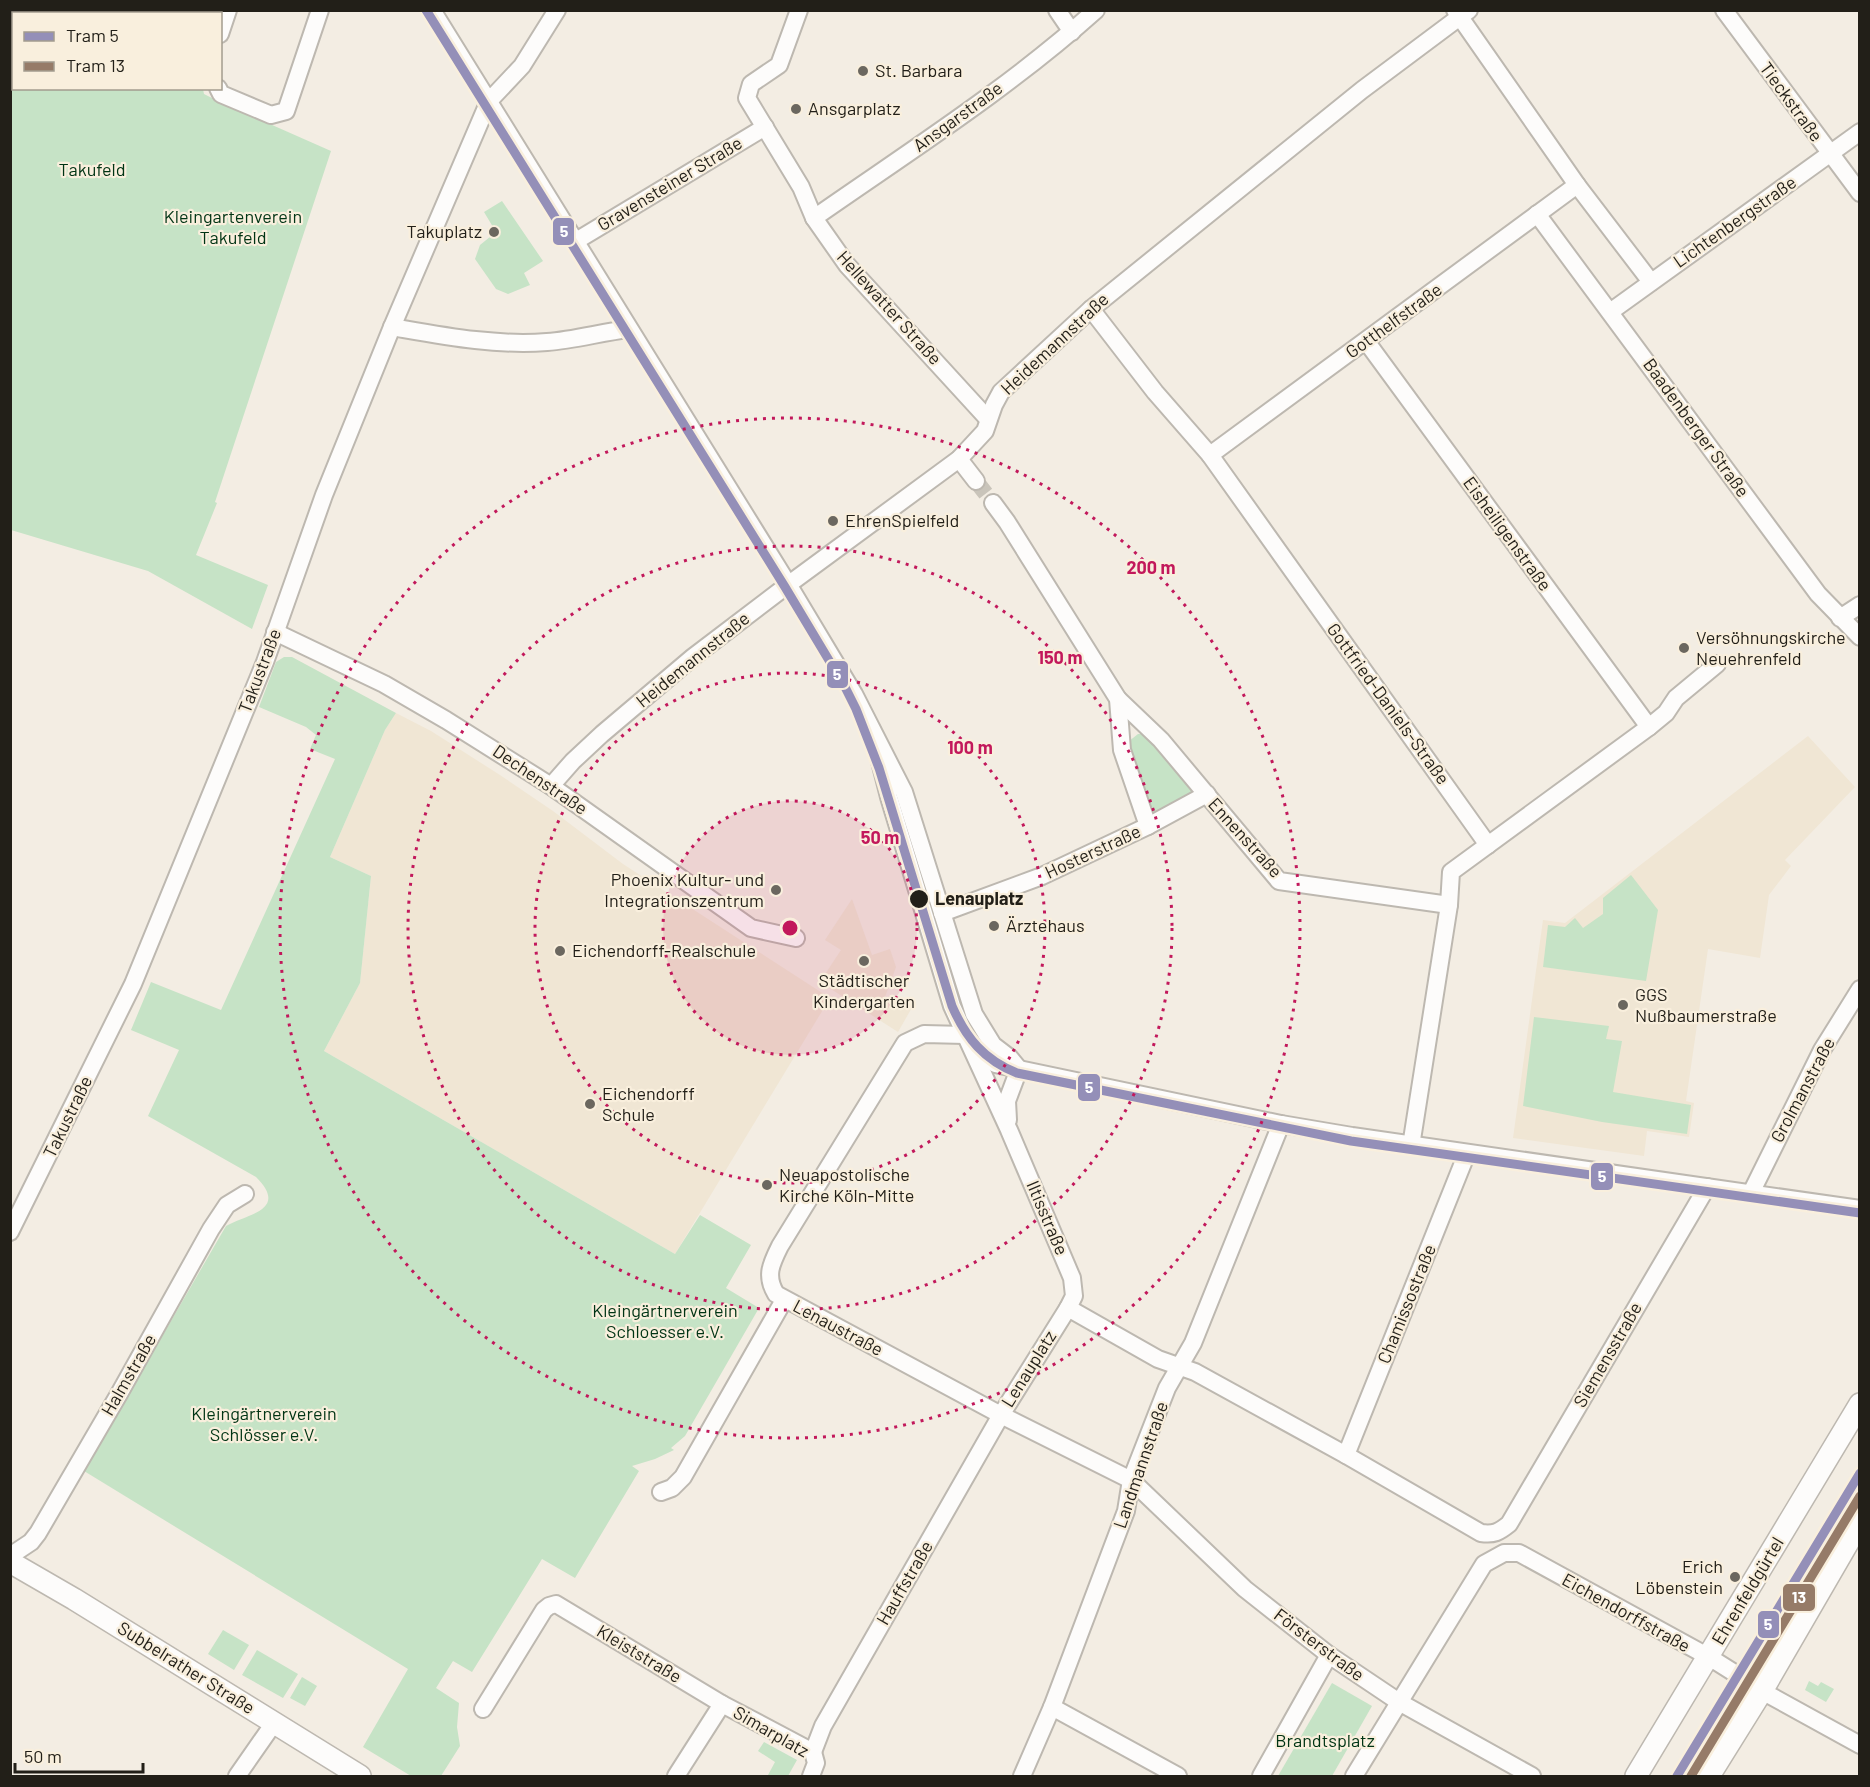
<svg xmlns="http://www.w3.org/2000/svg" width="1870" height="1787" viewBox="0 0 1870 1787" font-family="Barlow,sans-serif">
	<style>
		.built { fill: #f0e6d4 }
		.green { fill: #c6e3c6 }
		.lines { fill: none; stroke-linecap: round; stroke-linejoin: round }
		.minor-tunnel { stroke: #c9c4ba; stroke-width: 16; stroke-dasharray: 16 8; stroke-linecap: butt }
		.minor-casing { stroke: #bdb8b0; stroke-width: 20 }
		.major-casing { stroke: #bdb8b0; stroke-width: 24 }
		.minor { stroke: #fdfcfb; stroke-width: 16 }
		.major { stroke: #fdfcfb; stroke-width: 21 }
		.tram-1-casing { stroke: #f9efdd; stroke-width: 14 }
		.tram-2-casing { stroke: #f9efdd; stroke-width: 14 }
		.tram-1 { stroke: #948fb8; stroke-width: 9 }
		.tram-2 { stroke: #967b68; stroke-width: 9 }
		.ring { fill: none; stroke: #c2185b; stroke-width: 3; stroke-dasharray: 3 6 }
		.poi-dot { fill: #6b675f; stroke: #f9efdd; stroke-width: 2 }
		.stop-dot { fill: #221f18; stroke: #f9efdd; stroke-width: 2 }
		.labels { text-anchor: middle; stroke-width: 4.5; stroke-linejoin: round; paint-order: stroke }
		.poi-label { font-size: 18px; fill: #221f18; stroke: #f9efdd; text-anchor: start }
		.street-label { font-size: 18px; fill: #221f18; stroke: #f9efdd }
		.park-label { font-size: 18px; fill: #003414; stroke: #f9efdd }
		.stop-label { font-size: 18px; font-weight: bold; fill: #221f18; stroke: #f9efdd; text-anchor: start }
		.centre { fill: #c2185b; stroke: #f9efdd; stroke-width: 3 }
		.ring-label { font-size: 18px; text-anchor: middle; font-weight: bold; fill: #c2185b; stroke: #f9efdd; stroke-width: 4.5; stroke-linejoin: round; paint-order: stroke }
		.line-badge { stroke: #f9efdd; stroke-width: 2 }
		.badge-label { font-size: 16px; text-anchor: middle; font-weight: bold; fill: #fff }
	</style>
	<rect width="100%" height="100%" fill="#f3ede3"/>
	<g class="built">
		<polygon points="396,713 431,731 500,775 553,811 623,864 830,998 675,1254 324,1051 360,983 371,876 330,857 385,730"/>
		<polygon points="1808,736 1855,787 1785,860 1791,866 1769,895 1760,958 1708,949 1686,1101 1694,1103 1689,1137 1647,1131 1644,1156 1513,1138 1543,920 1565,923"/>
		<polygon points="852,899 872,955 890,949 896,967 885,997 899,1002 901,1000 914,1004 898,1032 820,982 841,950 825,940"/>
	</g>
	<g class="green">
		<polygon points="208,10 216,13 14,14 14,88 203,89 204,94 218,101 331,151 215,502 217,503 196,555 268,585 252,629 148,571 11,530 10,11"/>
		<polygon points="502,201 543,261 524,273 530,285 508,294 496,289 475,259 480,245 496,232 484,212"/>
		<path d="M284 657H292L396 713 385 730 330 857 371 876 360 983 324 1051 675 1254 700 1215 751 1245 726 1288 759 1308 685 1436 671 1448 674 1450 655 1459 632 1466 639 1471 575 1578 542 1559 472 1672 453 1661 436 1688 459 1703 457 1727 460 1746 441 1776H411L363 1747 408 1669 84 1471 226 1226C248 1214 289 1210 256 1177L148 1116 179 1050 131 1030 151 982 221 1010 335 759 310 749 316 735 306 727 259 707 276 662Z"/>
		<polygon points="1138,734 1145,734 1191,786 1194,793 1158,812 1148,812 1128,742"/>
		<polygon points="1631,875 1658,910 1646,981 1543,967 1548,925 1565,927 1575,918 1583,928 1603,914 1603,898"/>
		<polygon points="1534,1017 1609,1026 1606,1039 1622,1041 1613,1092 1691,1105 1687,1134 1602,1122 1523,1106"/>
		<polygon points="223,1630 249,1645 234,1670 208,1654"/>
		<polygon points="257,1650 298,1674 283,1698 242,1675"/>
		<polygon points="302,1677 317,1686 305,1706 290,1698"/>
		<polygon points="1809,1681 1818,1686 1821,1682 1834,1689 1826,1702 1805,1690"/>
		<polygon points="1332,1683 1372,1706 1332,1776 1278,1776"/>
		<polygon points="764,1742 797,1760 788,1776 768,1775 775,1762 758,1751"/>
	</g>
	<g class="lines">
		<polyline class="minor-tunnel" points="976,481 993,503"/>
		<g class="minor-casing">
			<g id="minor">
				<polyline points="432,10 788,584 854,694 904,792 974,1014 993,1045 1010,1058 1019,1069"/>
				<polyline points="799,10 779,65 751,84 747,98 801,187 814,218 847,265 988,419"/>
				<polyline points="1057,10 1072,32"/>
				<polyline points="1455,10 1577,185 1651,282"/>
				<polyline points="1724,10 1860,193"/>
				<polyline points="220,34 228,10"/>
				<polyline points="218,88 221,94 271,115 286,111 320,10"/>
				<polyline points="1537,214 1818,594 1860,637"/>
				<path d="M814 218C910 151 1009 88 1096 10"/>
				<polyline points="576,241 765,127"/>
				<polyline points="1091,309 1155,392 1210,455 1488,845"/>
				<polyline points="1610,312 1860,132"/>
				<path d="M392 327C444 336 495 346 547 342 575 340 602 332 629 329"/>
				<polyline points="1366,341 1649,727"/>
				<polyline points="1210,455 1577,185"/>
				<polyline points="959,459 976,481"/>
				<polyline points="993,503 1007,522 1118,699 1122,750 1148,826"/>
				<polyline points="1840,618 1860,605"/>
				<polyline points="275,632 384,684 446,720 551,786 751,928 796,938"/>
				<polyline points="1118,699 1161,740 1279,881 1449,905"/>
				<polyline points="872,730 889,797 952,1006 1009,1130 1072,1278 1074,1296 1068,1308 1001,1415 1131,1480 1245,1589 1329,1655 1399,1702 1532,1776"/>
				<polyline points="551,786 573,761 602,734 693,657 785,587 959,459 985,431 994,405 1001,392 1091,309 1362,90 1469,10"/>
				<polyline points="942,913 1042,876 1148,826 1207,794"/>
				<polyline points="975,1047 995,1064 1281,1124 1352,1136 1860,1209"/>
				<polyline points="1008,1120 1007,1101 1019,1069"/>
				<polyline points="1411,1146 1449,905 1451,872 1649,727 1666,713 1676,698 1717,664"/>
				<polyline points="1751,1193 1822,1050 1860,989"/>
				<polyline points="10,1232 133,984 265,662 324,495 392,327 489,101 522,66 557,10"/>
				<path d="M1068 1308 1158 1359 1195 1372 1346 1455 1481 1533C1494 1535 1499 1532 1509 1524L1707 1187"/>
				<polyline points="1346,1455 1467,1153"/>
				<polyline points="661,1492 672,1488 683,1477 784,1300"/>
				<polyline points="10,1556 31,1542 38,1533 119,1394 211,1229 227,1205 245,1194"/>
				<polyline points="1052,1707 1178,1776"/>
				<polyline points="483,1709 544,1610 549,1606 556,1604 722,1704"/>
				<path d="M813 1752 823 1726 1001 1415 776 1294C765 1276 771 1264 780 1246L905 1043 924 1034 965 1035"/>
				<polyline points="237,1776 274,1723"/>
				<polyline points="676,1776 722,1704 813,1752 816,1763 811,1776"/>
				<polyline points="1022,1776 1052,1707 1126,1511 1131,1480 1167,1388 1193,1343 1281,1124"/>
				<polyline points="1261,1776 1329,1655"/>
				<polyline points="1354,1776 1484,1564 1504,1553 1519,1553 1709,1657 1771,1696 1860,1745"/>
			</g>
		</g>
		<g class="major-casing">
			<g id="major">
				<polyline points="10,1562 74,1599 360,1776"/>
				<polyline points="1636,1776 1860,1404"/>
				<polyline points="1709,1776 1762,1691 1860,1522"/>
			</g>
		</g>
		<use href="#minor" class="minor"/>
		<use href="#major" class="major"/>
		<g class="tram-1-casing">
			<g id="tram-1">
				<path d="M426 10 785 587 845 687 856 709 879 768 952 1006C966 1038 984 1060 1017 1073L1351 1141 1860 1213"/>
				<polyline points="1677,1776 1860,1473"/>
			</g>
		</g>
		<g class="tram-2-casing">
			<polyline id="tram-2" points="1691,1776 1860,1496"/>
		</g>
		<use href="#tram-1" class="tram-1"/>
		<use href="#tram-2" class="tram-2"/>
	</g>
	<circle cx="790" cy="928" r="127" fill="#c2185b" fill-opacity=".12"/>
	<g class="ring">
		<circle cx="790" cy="928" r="127"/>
		<circle cx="790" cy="928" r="255"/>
		<circle cx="790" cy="928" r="382"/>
		<circle cx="790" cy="928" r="510"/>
	</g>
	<g class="poi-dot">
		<circle cx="863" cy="71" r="6"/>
		<circle cx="796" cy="109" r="6"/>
		<circle cx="494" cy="232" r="6"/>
		<circle cx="833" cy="521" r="6"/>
		<circle cx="1684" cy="648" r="6"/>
		<circle cx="776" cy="890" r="6"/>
		<circle cx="994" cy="926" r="6"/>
		<circle cx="560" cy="951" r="6"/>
		<circle cx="864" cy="961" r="6"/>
		<circle cx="1623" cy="1005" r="6"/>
		<circle cx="590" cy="1104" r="6"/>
		<circle cx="767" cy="1185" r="6"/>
		<circle cx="1735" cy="1577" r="6"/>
	</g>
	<circle class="stop-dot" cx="919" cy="899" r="10"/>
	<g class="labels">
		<g class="poi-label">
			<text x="875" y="77">St. Barbara</text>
			<text x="808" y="115">Ansgarplatz</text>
			<text x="482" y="238" text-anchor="end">Takuplatz</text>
			<text x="845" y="527">EhrenSpielfeld</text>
			<text x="1696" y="644">Versöhnungskirche<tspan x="1696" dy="21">Neuehrenfeld</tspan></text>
			<text x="764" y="886" text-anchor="end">Phoenix Kultur- und<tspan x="764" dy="21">Integrationszentrum</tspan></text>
			<text x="1006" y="932">Ärztehaus</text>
			<text x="572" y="957">Eichendorff-Realschule</text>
			<text x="864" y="987" text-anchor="middle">Städtischer<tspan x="864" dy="21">Kindergarten</tspan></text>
			<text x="1635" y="1001">GGS<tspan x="1635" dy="21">Nußbaumerstraße</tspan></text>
			<text x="602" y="1100">Eichendorff<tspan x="602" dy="21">Schule</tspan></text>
			<text x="779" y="1181">Neuapostolische<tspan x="779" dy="21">Kirche Köln-Mitte</tspan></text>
			<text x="1723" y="1573" text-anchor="end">Erich<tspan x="1723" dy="21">Löbenstein</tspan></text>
		</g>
		<g class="street-label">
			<text transform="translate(1791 102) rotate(54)" y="6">Tieckstraße</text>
			<text transform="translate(958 117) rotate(-36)" y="6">Ansgarstraße</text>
			<text transform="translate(670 184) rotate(-31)" y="6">Gravensteiner Straße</text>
			<text transform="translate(1735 222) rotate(-35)" y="6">Lichtenbergstraße</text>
			<text transform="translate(889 308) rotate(48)" y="6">Hellewatter Straße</text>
			<text transform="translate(1394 321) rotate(-36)" y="6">Gotthelfstraße</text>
			<text transform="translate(1055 344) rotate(-43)" y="6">Heidemannstraße</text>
			<text transform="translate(1696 428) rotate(54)" y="6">Baadenberger Straße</text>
			<text transform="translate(1507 534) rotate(54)" y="6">Eisheiligenstraße</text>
			<text transform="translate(693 660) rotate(-39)" y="6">Heidemannstraße</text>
			<text transform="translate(260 671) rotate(-69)" y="6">Takustraße</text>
			<text transform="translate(1388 704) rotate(54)" y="6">Gottfried-Daniels-Straße</text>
			<text transform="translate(540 780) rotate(34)" y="6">Dechenstraße</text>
			<text transform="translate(1245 838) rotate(48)" y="6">Ennenstraße</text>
			<text transform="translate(1093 852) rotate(-25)" y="6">Hosterstraße</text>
			<text transform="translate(1803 1090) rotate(-62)" y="6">Grolmanstraße</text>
			<text transform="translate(68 1117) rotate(-64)" y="6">Takustraße</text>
			<text transform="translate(1047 1218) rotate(67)" y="6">Iltisstraße</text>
			<text transform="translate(1407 1304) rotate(-68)" y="6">Chamissostraße</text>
			<text transform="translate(838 1328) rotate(28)" y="6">Lenaustraße</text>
			<text transform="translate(1608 1355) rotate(-60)" y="6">Siemensstraße</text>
			<text transform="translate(1029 1369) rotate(-58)" y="6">Lenauplatz</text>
			<text transform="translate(129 1375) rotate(-60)" y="6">Halmstraße</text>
			<text transform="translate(1141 1465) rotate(-71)" y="6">Landmannstraße</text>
			<text transform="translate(905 1583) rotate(-60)" y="6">Hauffstraße</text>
			<text transform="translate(1748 1591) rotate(-59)" y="6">Ehrenfeldgürtel</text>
			<text transform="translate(1626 1613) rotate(29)" y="6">Eichendorffstraße</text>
			<text transform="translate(1319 1645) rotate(37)" y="6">Försterstraße</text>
			<text transform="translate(639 1654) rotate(31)" y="6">Kleiststraße</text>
			<text transform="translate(186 1668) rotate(32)" y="6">Subbelrather Straße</text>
			<text transform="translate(771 1732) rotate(30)" y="6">Simarplatz</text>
		</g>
		<g class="park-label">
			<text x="92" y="176">Takufeld</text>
			<text x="233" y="223">Kleingartenverein<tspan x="233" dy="21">Takufeld</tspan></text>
			<text x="665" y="1317">Kleingärtnerverein<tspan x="665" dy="21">Schloesser e.V.</tspan></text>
			<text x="264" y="1420">Kleingärtnerverein<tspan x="264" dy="21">Schlösser e.V.</tspan></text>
			<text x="1325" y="1747">Brandtsplatz</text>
		</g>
		<g class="stop-label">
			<text x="935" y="905">Lenauplatz</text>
		</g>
	</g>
	<circle cx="790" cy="928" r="9" class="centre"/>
	<g class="ring-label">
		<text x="1151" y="574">200 m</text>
		<text x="1060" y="664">150 m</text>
		<text x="970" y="754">100 m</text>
		<text x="880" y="844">50 m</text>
	</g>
	<g class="line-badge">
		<rect x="552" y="217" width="23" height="29" rx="6" fill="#948fb8"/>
		<rect x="826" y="660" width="23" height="29" rx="6" fill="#948fb8"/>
		<rect x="1077" y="1073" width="24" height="29" rx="6" fill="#948fb8"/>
		<rect x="1590" y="1162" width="24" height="29" rx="6" fill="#948fb8"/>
		<rect x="1782" y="1583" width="34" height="29" rx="6" fill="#967b68"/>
		<rect x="1757" y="1610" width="23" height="29" rx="6" fill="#948fb8"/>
	</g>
	<g class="badge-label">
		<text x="564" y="237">5</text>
		<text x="837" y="680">5</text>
		<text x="1089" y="1093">5</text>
		<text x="1602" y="1182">5</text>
		<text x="1799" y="1603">13</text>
		<text x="1768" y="1630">5</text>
	</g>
	<rect width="1870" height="1787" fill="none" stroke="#221f18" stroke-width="24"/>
	<rect x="12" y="12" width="210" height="78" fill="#f9efdd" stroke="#a39c8e" stroke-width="1.5"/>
	<rect x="24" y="32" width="30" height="9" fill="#948fb8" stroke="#a39c8e" stroke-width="1.5"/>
	<text x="66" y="42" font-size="18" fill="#221f18">Tram 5</text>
	<rect x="24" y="62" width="30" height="9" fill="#967b68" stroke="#a39c8e" stroke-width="1.5"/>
	<text x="66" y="72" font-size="18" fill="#221f18">Tram 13</text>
	<path d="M15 1763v9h128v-9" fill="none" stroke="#221f18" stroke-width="3"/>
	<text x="24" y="1763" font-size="18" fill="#221f18" stroke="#f9efdd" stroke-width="4.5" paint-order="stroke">50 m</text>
</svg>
